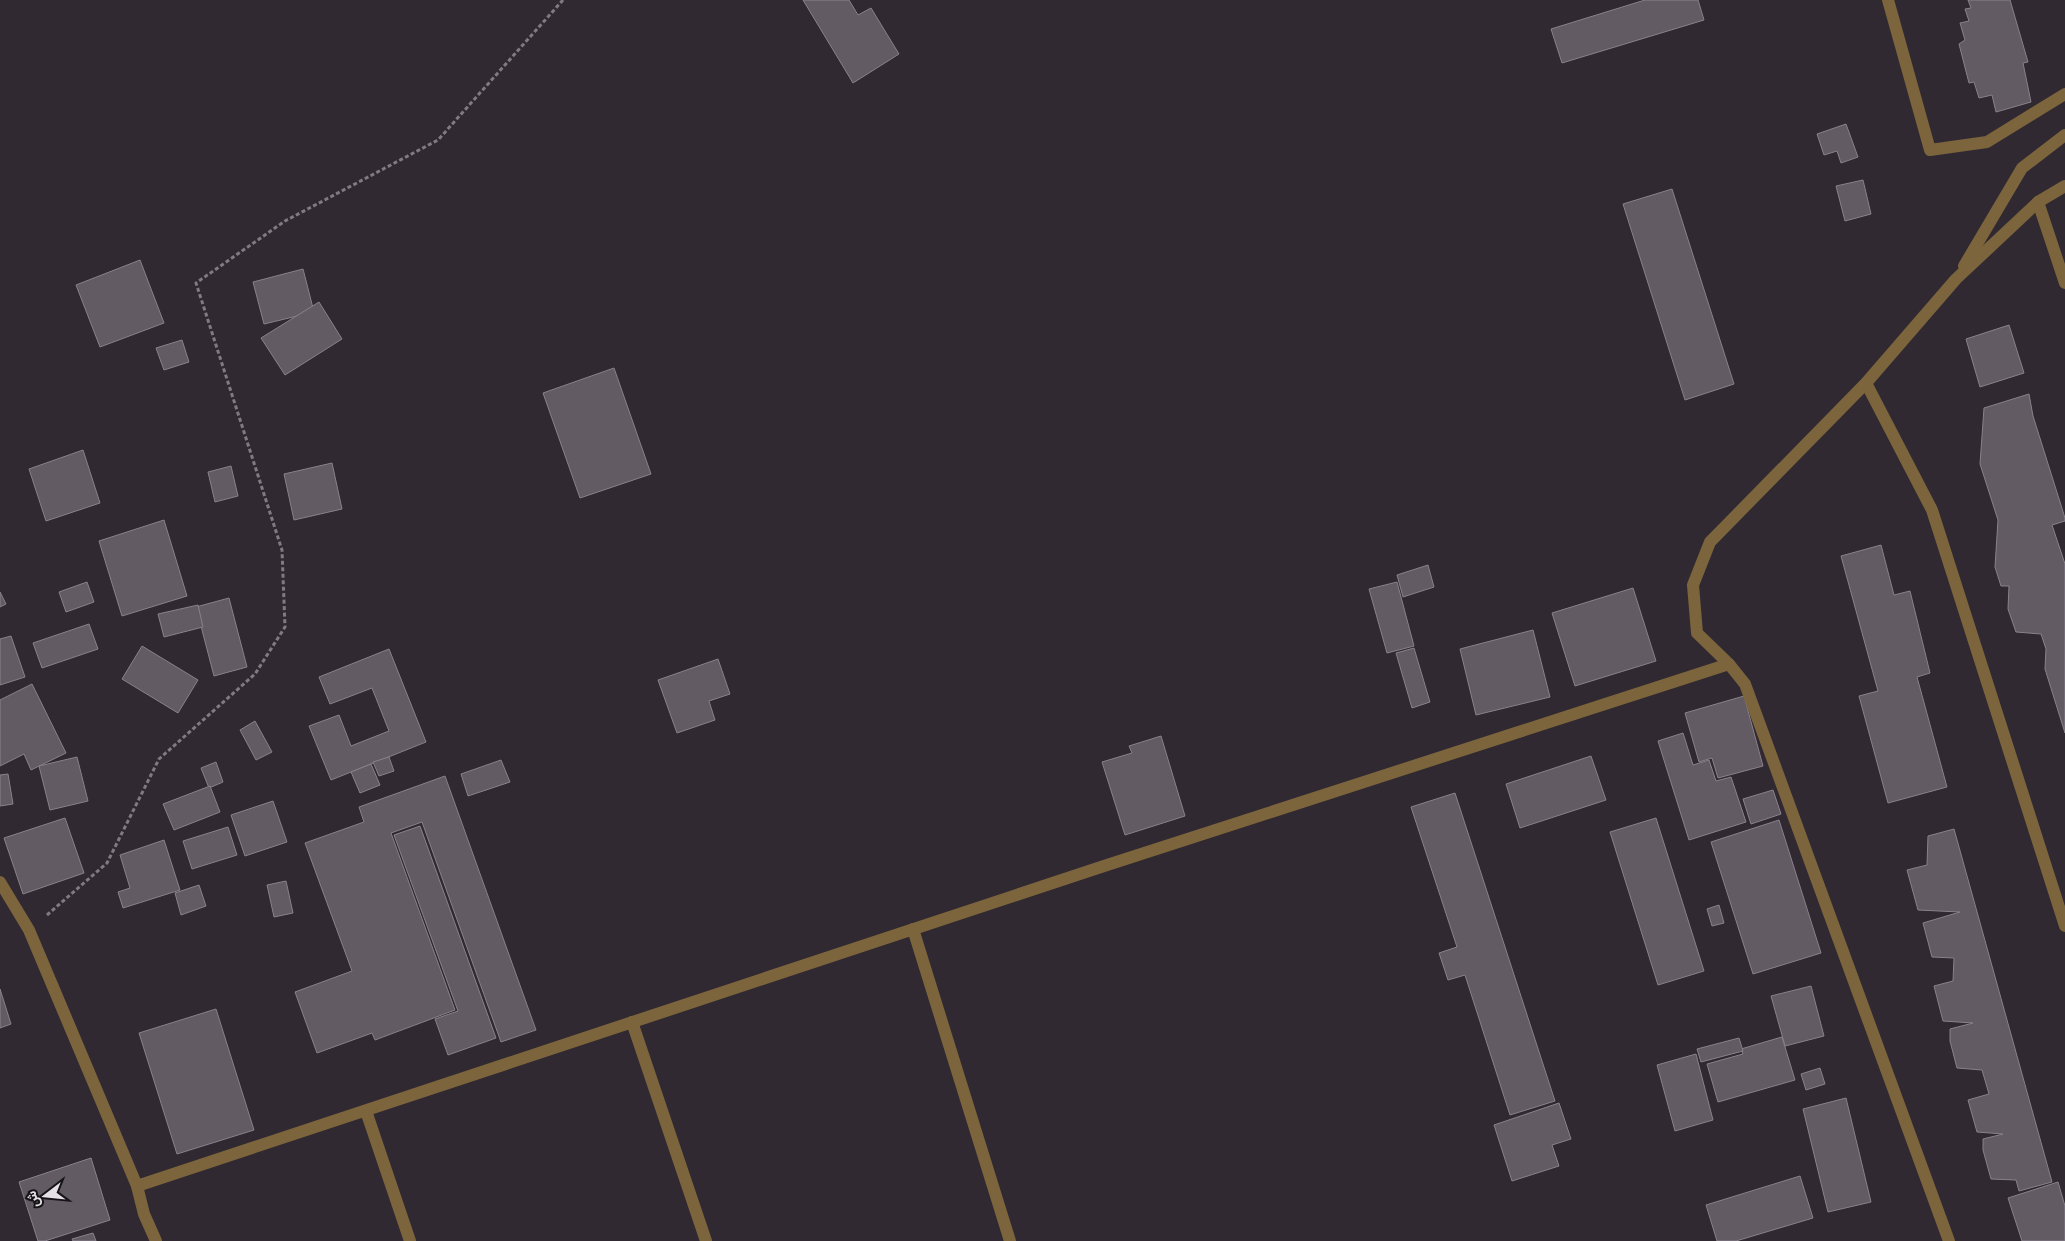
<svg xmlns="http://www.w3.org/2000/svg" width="2065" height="1241" viewBox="0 0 2065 1241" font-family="Jost,Vazirmatn,sans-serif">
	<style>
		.building { fill: #625b64; stroke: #89818b }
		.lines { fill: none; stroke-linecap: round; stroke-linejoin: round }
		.path { stroke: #807a81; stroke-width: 3; stroke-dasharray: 4 2.5; stroke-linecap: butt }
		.service { stroke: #7c653c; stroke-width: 12 }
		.minor { stroke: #7c653c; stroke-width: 12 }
	</style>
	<rect width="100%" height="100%" fill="#302931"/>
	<g class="building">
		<polygon points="803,0 849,0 858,15 871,8 899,54 853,83"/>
		<polygon points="1645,0 1698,0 1704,20 1562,63 1551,29"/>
		<polygon points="1968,0 2010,0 2028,62 2023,63 2031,102 1996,112 1992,95 1979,98 1974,82 1969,83 1959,44 1965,40 1960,23 1969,21 1965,9 1971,8"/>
		<polygon points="1846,124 1858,157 1841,163 1837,151 1824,155 1817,134"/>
		<polygon points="1863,180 1871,214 1845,221 1836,186"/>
		<polygon points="1672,189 1734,384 1685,400 1623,204"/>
		<polygon points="140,260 164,323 100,347 76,285"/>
		<polygon points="303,269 314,312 264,324 253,282"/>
		<polygon points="319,302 342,339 285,375 261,338"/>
		<polygon points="2009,325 2024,373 1980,387 1966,339"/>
		<polygon points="182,340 189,362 164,370 156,348"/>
		<polygon points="614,368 651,474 580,498 543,393"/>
		<polygon points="2029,394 2033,416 2065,518 2065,521 2052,525 2065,564 2065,733 2045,669 2046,649 2041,634 2016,632 2008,609 2009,586 2001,586 1995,567 1998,520 1980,464 1984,408"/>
		<polygon points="83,450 100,503 46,521 29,469"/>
		<polygon points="332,463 342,509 294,520 284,474"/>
		<polygon points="231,466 238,496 215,502 208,472"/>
		<polygon points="164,520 187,596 122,616 99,541"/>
		<polygon points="1881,545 1894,595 1910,591 1930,673 1917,677 1947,787 1888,803 1859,696 1878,691 1841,556"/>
		<polygon points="1428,565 1434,587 1403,597 1397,575"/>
		<polygon points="87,582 94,602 66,612 59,592"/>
		<polygon points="1397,582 1414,646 1387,653 1369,589"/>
		<polygon points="1633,588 1656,661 1575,686 1552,613"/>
		<polygon points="0,592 6,604 0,607"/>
		<polygon points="229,598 247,667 214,676 196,607"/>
		<polygon points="198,605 203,627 164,637 158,614"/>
		<polygon points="89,624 98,649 42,668 33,643"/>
		<polygon points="1533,630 1550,697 1476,715 1460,649"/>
		<polygon points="11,636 25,677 0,685 0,639"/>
		<polygon points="142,646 198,680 178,713 122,679"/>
		<polygon points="1414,648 1430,702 1412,708 1396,653"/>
		<polygon points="389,649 426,742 331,780 309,726 339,715 351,746 389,731 372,688 330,704 319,677"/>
		<polygon points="718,659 730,694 709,701 715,720 677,733 658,680"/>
		<polygon points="32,684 66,753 31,770 24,754 0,766 0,700"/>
		<polygon points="1744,696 1763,766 1718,778 1712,758 1699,762 1685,713"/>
		<polygon points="255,721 272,752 256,760 240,730"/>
		<polygon points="1683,733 1693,765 1709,760 1716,781 1731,777 1746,822 1689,840 1658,741"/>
		<polygon points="1161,736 1185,816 1125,835 1102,762 1132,753 1129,746"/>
		<polygon points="1591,756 1606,800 1520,828 1506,784"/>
		<polygon points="77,757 88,801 50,810 39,766"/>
		<polygon points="389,757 394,771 379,776 373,762"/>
		<polygon points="501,760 510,782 468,796 461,774"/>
		<polygon points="216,762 223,782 209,788 201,768"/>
		<polygon points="371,764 380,785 360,793 351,772"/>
		<polygon points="8,774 13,804 0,806 0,775"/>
		<polygon points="445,776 536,1030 501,1042 422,822 391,833 455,1010 375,1040 372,1033 317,1053 295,992 352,971 305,843 364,822 359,807"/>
		<polygon points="210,786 220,812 174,830 163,804"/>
		<polygon points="1773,790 1781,814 1751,824 1743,799"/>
		<polygon points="1455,793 1555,1101 1510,1115 1465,975 1448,980 1439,953 1457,947 1411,807"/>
		<polygon points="273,801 287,842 245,856 231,815"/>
		<polygon points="65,818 84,873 23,894 4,838"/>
		<polygon points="1656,818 1704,971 1658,985 1610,832"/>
		<polygon points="1779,820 1821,953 1753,974 1711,842"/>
		<polygon points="420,826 496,1038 448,1055 435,1019 458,1011 394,835"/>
		<polygon points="228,827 237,855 192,869 183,841"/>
		<polygon points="1954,829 2052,1182 2019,1191 2016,1180 1991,1179 1983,1150 1983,1139 2003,1134 1977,1132 1968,1100 1989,1094 1982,1070 1957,1068 1950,1041 1950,1029 1973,1023 1943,1021 1934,986 1953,981 1954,958 1932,957 1923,923 1960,912 1918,910 1907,870 1927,865 1928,836"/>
		<polygon points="164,840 180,890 123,908 118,892 130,888 120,855"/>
		<polygon points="286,881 293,913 274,917 267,885"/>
		<polygon points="199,885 206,906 181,915 175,893"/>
		<polygon points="1719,905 1724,923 1712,926 1707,909"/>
		<polygon points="1811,986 1824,1036 1785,1046 1771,996"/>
		<polygon points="0,989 11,1024 0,1028"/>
		<polygon points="216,1009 254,1130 177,1154 139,1033"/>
		<polygon points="1782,1037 1795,1080 1718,1102 1707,1064 1743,1054 1741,1049"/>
		<polygon points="1739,1038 1743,1051 1701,1062 1697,1049"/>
		<polygon points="1696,1054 1713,1120 1675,1131 1657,1065"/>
		<polygon points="1820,1068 1825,1084 1806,1090 1801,1074"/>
		<polygon points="1846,1098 1871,1202 1828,1212 1803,1109"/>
		<polygon points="1559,1103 1571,1139 1552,1145 1559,1166 1512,1181 1494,1125"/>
		<polygon points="91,1158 110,1220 45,1241 38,1241 19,1182"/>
		<polygon points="1800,1176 1813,1218 1736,1241 1717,1241 1706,1205"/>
		<polygon points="2058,1182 2065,1206 2065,1241 2022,1241 2008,1198"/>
		<polygon points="93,1233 96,1241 73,1241 72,1239"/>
	</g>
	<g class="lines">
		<polyline class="path" points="47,915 107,863 159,759 255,674 285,627 282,550 196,283 285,221 438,140 563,0"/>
		<g class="service">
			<polyline points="1888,0 1930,150 1987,142 2065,94"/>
			<polyline points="1866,383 1932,510 2065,926"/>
		</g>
		<g class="minor">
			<polyline points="2038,202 2065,283"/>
			<polyline points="1964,266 2022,168 2065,135"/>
			<polyline points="1729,664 1745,684 1949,1241"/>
			<polyline points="0,882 29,930 137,1186 144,1214 156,1241"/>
			<polyline points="913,929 1010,1241"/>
			<polyline points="632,1022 706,1241"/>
			<polyline points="366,1111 410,1241"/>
			<polyline points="137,1186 1104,866 1729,664 1697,633 1693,585 1710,542 1866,383 1956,279 2038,202 2065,186"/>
		</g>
	</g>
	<g transform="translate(45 1196) rotate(254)" stroke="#161317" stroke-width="4" paint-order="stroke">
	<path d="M0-4L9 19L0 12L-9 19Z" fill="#e4e0e5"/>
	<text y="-8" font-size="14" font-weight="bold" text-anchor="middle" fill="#e4e0e5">ش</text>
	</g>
</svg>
